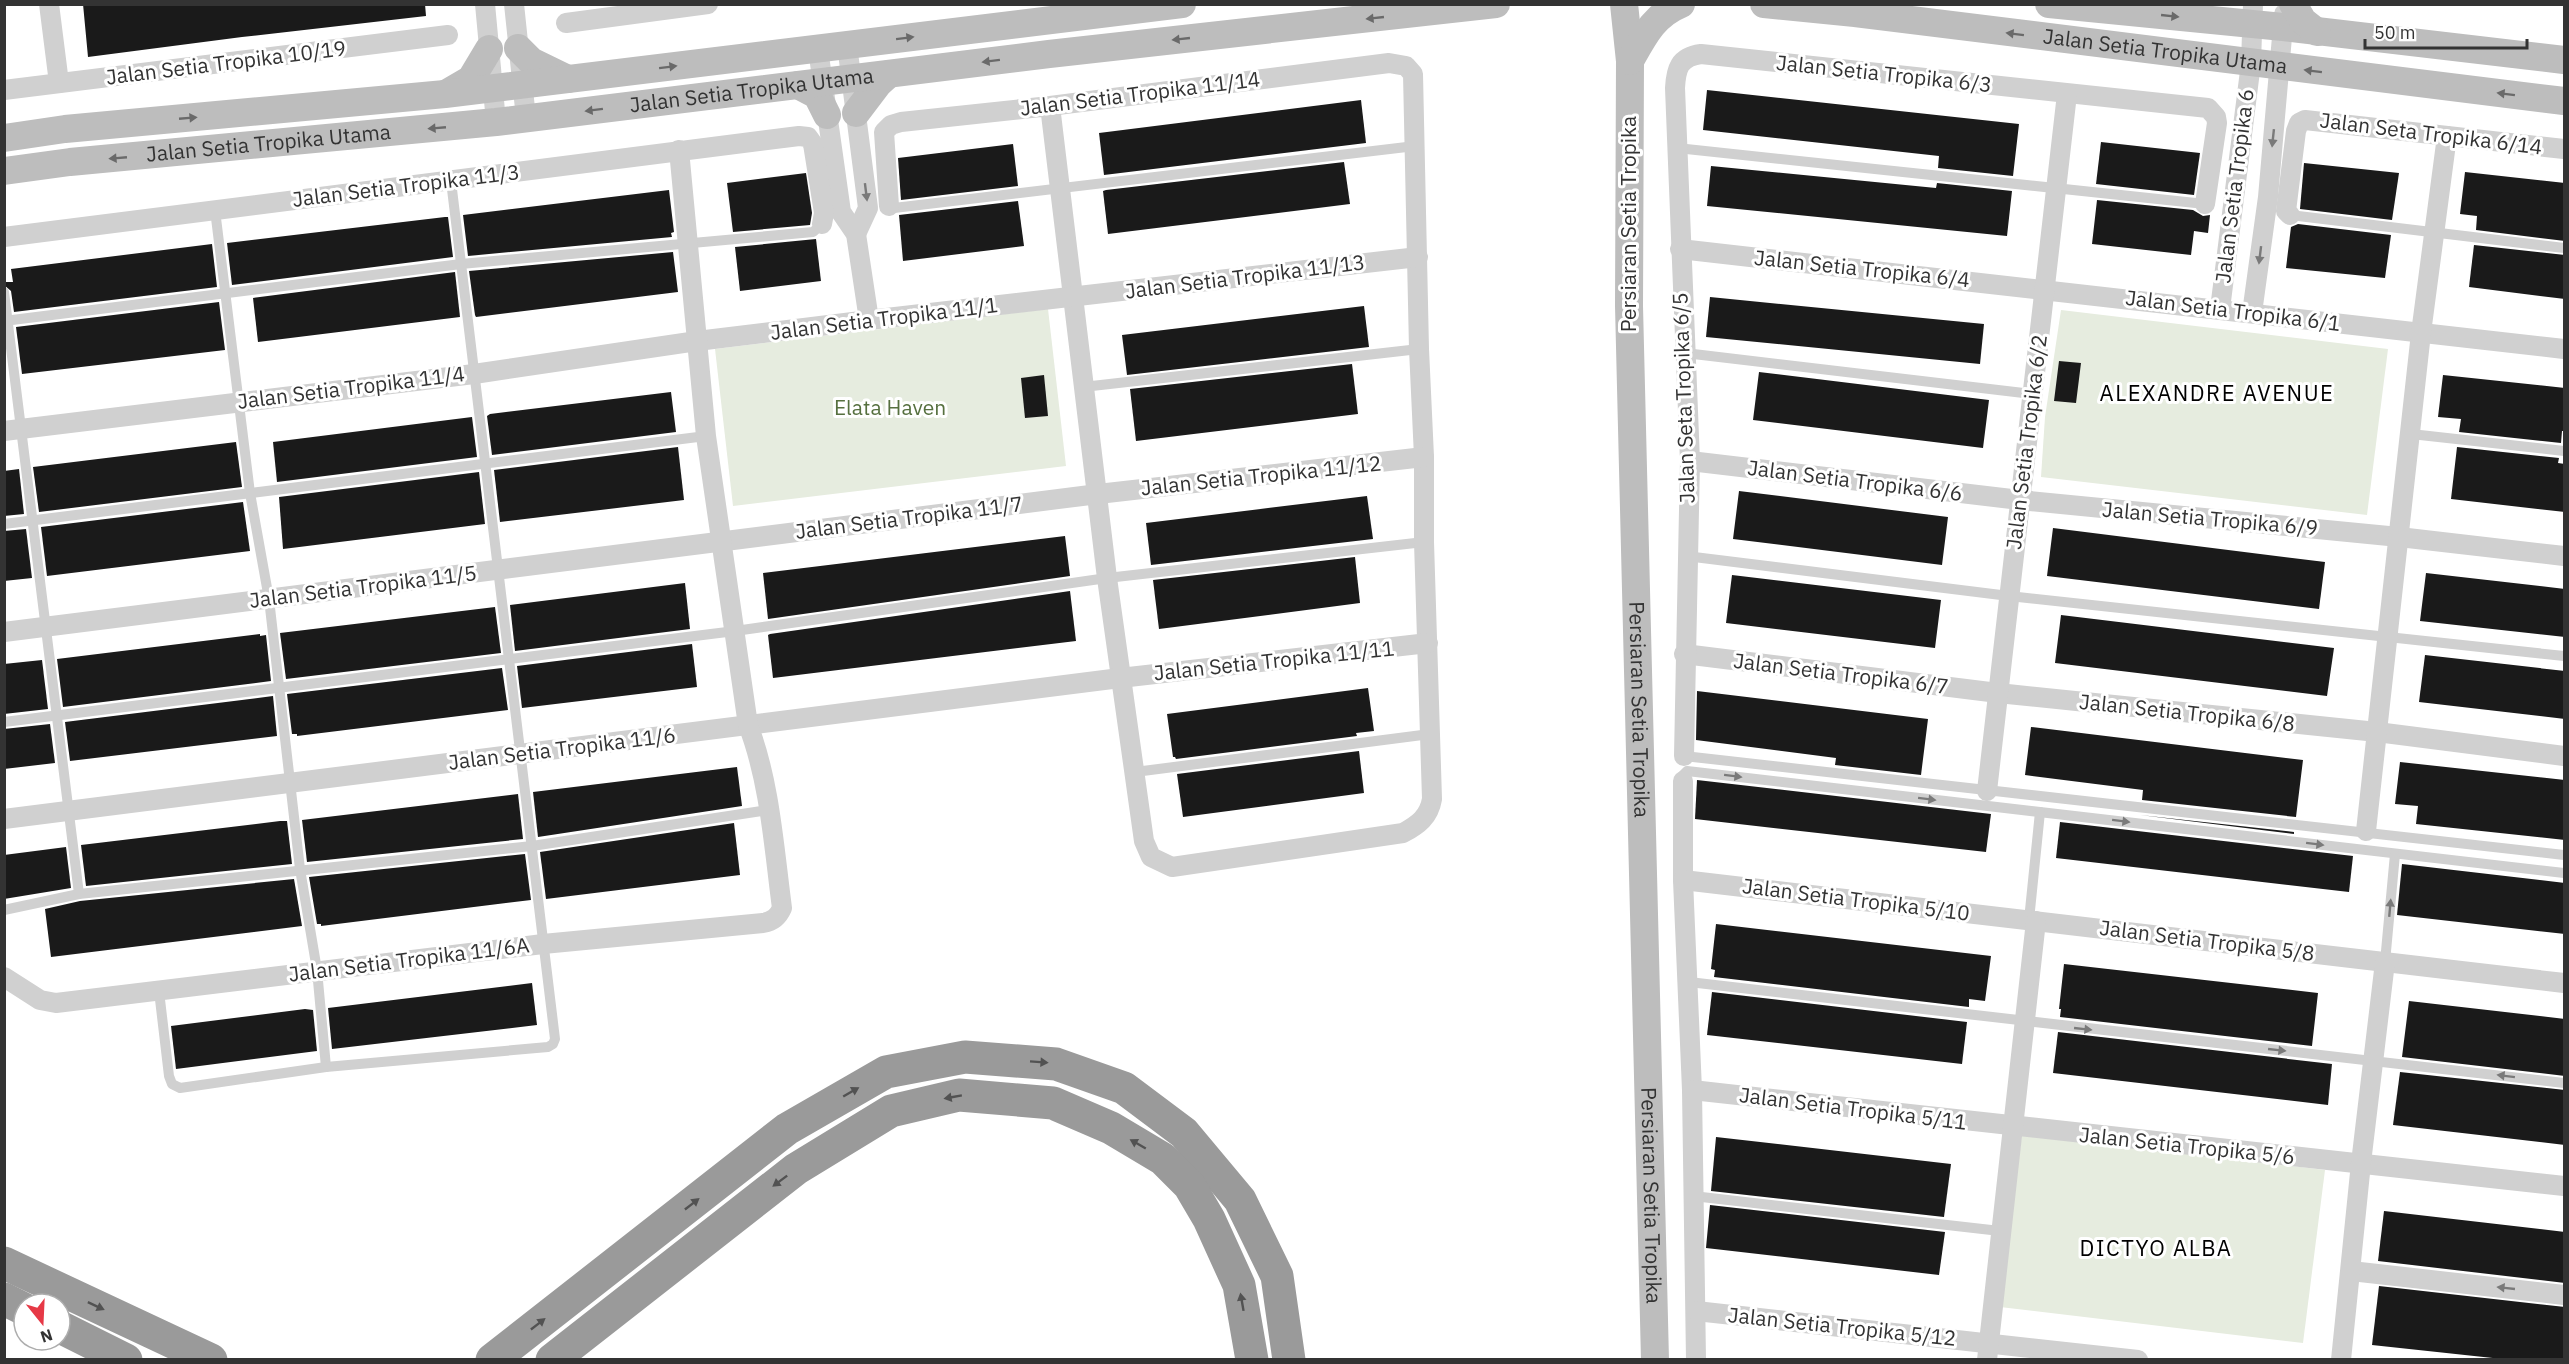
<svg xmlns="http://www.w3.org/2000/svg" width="2569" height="1364" viewBox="0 0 2569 1364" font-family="'IBM Plex Sans',sans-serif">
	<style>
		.green { fill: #e6ecdf }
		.building { fill: #1a1a1a }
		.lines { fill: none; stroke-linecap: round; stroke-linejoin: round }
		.lane { stroke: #d0d0d0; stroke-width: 10 }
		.street { stroke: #d0d0d0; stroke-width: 20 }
		.secondary { stroke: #bdbdbd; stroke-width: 28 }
		.highway { stroke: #9a9a9a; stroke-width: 33 }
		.oneway { fill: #6a6a6a }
		.oneway2 { fill: #7a7a7a }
		.oneway3 { fill: #525252 }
		.labels { text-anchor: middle; stroke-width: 6; stroke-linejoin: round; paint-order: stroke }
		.street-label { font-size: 21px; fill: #333; stroke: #fff }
		.park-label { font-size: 21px; fill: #56703f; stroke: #fff }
		.neighbourhood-label { font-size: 22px; letter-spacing: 1.5px; fill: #000; stroke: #fff }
	</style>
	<rect width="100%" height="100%" fill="#fff"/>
	<g class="green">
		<polygon points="1048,309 1066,466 733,506 715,349"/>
		<polygon points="2061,310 2388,349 2367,515 2041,477 2045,417"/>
		<polygon points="2022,1134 2325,1170 2303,1343 2000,1307"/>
	</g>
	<g class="building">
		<polygon points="83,4 425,4 426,16 242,37 88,57"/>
		<polygon points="1707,90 2019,124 2013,176 1938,168 1939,156 1703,130"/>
		<polygon points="1361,100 1366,143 1104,175 1099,133"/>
		<polygon points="2101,142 2200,153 2194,195 2096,184"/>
		<polygon points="1013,144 1018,186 901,200 898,158"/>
		<polygon points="1344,162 1350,204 1108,234 1103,191 1106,190"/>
		<polygon points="2304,163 2399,173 2392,220 2300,209"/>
		<polygon points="1711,166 1936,188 1937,183 2012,191 2007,236 1707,206"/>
		<polygon points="2465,172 2565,183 2565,241 2476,230 2477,216 2460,214"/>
		<polygon points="806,173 812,213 810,225 733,232 727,183"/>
		<polygon points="669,190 674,232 671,233 672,237 468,256 463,215"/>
		<polygon points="2097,200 2193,210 2203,216 2210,215 2208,233 2194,231 2191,255 2092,244"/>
		<polygon points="1018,201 1024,246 903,261 899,215"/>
		<polygon points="445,217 448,217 453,257 232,285 227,243"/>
		<polygon points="2298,224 2391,235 2385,278 2286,268 2291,227"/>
		<polygon points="816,239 821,281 740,291 735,247"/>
		<polygon points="212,244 217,287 14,312 11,291 4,285 4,282 13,282 11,269"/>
		<polygon points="2474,245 2565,255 2565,299 2469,287"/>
		<polygon points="673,252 678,292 476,317 475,315 469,271"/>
		<polygon points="455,272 460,317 258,342 253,298"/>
		<polygon points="1710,297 1984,324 1980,364 1706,337"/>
		<polygon points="219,302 225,350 22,374 16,327"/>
		<polygon points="1364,306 1369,347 1127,375 1122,335"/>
		<polygon points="2059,361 2081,363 2076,403 2054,401"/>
		<polygon points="1352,364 1358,414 1136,441 1130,389"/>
		<polygon points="1759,372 1989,400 1983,448 1753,420"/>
		<polygon points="1044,375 1048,416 1025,418 1021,378"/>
		<polygon points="2443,375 2565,388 2565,431 2562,431 2561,443 2459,432 2461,419 2438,417"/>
		<polygon points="671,392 676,432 492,455 487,416 490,414"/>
		<polygon points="472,417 477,457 277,482 273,442"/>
		<polygon points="236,442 242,487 39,512 33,467"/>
		<polygon points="678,447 684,500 500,522 494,470"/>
		<polygon points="2457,447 2559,458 2558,463 2565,464 2565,512 2451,499"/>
		<polygon points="19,469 24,514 4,516 4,471"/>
		<polygon points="479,472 485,524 283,549 279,497"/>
		<polygon points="1739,491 1948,517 1942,565 1733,539"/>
		<polygon points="1367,496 1373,539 1151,565 1146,523"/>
		<polygon points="243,502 250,551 47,576 41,527"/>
		<polygon points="2053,528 2325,562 2319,609 2047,576"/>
		<polygon points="26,529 32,578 4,581 4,531"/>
		<polygon points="1065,536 1070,576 768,619 763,573"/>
		<polygon points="1355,557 1360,603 1159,629 1153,580"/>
		<polygon points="2426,573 2565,589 2565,637 2420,621"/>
		<polygon points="1732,575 1941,600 1935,648 1726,623"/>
		<polygon points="685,583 690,629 515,651 510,605"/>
		<polygon points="1070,591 1076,641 773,678 768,635 770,634"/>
		<polygon points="495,607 501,653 286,679 280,633"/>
		<polygon points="2061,615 2334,648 2327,696 2055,663"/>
		<polygon points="260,634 260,636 266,635 271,681 63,707 57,659"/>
		<polygon points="692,644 697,687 522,708 517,666"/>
		<polygon points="2425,655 2565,671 2565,719 2419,702"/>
		<polygon points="42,660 48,709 4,714 4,664"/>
		<polygon points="502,668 508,710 297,736 297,734 292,734 287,694"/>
		<polygon points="1368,688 1374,731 1356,733 1357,736 1176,759 1175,757 1173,757 1167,714"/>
		<polygon points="1697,691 1928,719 1921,775 1835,765 1836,758 1696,740"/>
		<polygon points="273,696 277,736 70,761 65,722"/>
		<polygon points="50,724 55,763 4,769 4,729"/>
		<polygon points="2031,727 2303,760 2296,817 2142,800 2143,790 2025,775"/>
		<polygon points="1359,751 1364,793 1183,817 1177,774"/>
		<polygon points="2400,762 2565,780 2565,840 2416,824 2418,806 2395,804"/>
		<polygon points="737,767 742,806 538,837 533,792"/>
		<polygon points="1697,780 1991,814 1986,852 1695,819"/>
		<polygon points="518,794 523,839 307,862 302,820"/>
		<polygon points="2140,815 2294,832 2294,834"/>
		<polygon points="280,821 287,821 292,864 86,886 81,845"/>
		<polygon points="2060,822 2353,856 2349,892 2056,858"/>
		<polygon points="734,823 740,875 546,899 540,852"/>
		<polygon points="66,847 71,888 4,899 4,855"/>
		<polygon points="525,854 531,900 321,926 321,924 317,924 309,877"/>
		<polygon points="2402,864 2565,883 2565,934 2397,915"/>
		<polygon points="294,879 302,926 51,957 45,909 80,901"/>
		<polygon points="1716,924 1991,956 1985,1001 1969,999 1969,1007 1714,977 1715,970 1711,969"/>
		<polygon points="2064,964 2318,993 2312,1046 2060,1017 2061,1009 2059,1009"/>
		<polygon points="532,983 537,1025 332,1049 328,1008"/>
		<polygon points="1712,992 1967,1022 1962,1064 1707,1035"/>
		<polygon points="2409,1001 2565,1019 2565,1076 2402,1057"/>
		<polygon points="305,1009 313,1010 317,1051 176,1069 171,1026"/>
		<polygon points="2058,1032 2332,1064 2328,1105 2053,1073"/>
		<polygon points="2400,1072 2565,1090 2565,1145 2393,1125"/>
		<polygon points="1716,1137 1951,1164 1944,1217 1711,1191"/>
		<polygon points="1710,1205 1945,1232 1939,1275 1706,1248"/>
		<polygon points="2384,1211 2565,1232 2565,1283 2378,1261"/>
		<polygon points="2379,1286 2565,1307 2565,1359 2502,1359 2372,1345"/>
	</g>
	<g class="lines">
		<g class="lane">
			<polyline points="1677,148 2205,204"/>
			<polyline points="889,206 894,208 1415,146"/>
			<polyline points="215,210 250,493 269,599 300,869 317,970 326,1067"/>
			<polyline points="2290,215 2564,248"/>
			<polyline points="4,292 79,894"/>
			<polyline points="4,321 461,264 813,232 822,224"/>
			<polyline points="1685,353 2032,394"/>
			<polyline points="1083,387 1419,349"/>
			<polyline points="2411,434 2564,451"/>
			<polyline points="4,524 706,436"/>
			<polyline points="1686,556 2009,596 2564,656"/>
			<polyline points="4,722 735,631 1107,578 1424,542"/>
			<polyline points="1684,756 2564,855"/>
			<polyline points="1135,772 1430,734"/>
			<polyline points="1683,781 1683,775 1687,771 2564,873"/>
			<polyline points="4,910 79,894 532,846 768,810"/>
			<polyline points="2029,920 2040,812"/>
			<polyline points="2385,962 2395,854"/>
			<polyline points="1689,982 2564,1083"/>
			<polyline points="159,991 169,1076 172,1084 180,1088 326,1067 548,1047 553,1044 555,1039 451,181"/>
			<polyline points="1693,1196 2000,1231"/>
		</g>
		<g class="street">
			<polyline points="49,4 59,83"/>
			<polyline points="485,4 496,122"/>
			<polyline points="514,4 526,118"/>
			<polyline points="566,23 708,4"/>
			<polyline points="847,45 868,208 856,234"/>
			<polyline points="818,49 841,212 856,234 869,320"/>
			<polyline points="4,90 448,35"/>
			<path d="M889 206 884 132 891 125 901 122 1050 106 1389 63 1406 66 1413 74 1419 349 1424 457V542L1432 799C1429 817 1418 825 1403 833L1172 867 1151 857 1144 841 1107 578 1050 106"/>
			<polyline points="2290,215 2286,211 2296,131 2299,123 2305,120 2564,149"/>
			<polyline points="4,237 799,136 808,137 813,144 824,213 822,224"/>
			<polyline points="1680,249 2564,349"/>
			<polyline points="2220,309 2251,63 2253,4"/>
			<polyline points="2252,313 2268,197 2284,14"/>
			<polyline points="4,431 474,374 697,341 869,320 1418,257"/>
			<polyline points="1690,461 2020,500 2399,537 2564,556"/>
			<polyline points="4,632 1098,494 1424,457"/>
			<polyline points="1684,654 1998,693 2377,732 2564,756"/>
			<path d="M1684 756 1690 461 1675 88C1676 69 1679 57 1701 54L2208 108 2216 117 2217 123 2205 204"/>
			<polyline points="1683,781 1683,880 1692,1090 1696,1360"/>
			<polyline points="1987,791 2067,94"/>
			<polyline points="4,819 1120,678 1428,643"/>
			<polyline points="2366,831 2421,333 2447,136"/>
			<polyline points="1683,880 2564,983"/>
			<path d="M4 977 40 1000 56 1003 543 944 763 923C773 921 778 917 782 908 774 848 770 782 748 725L706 436 679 150"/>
			<polyline points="1692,1090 2564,1186"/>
			<polyline points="2351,1271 2564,1295"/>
			<polyline points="1696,1311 2138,1360"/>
			<polyline points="1987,1360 2036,921"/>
			<polyline points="2341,1360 2361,1163 2385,962"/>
		</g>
		<g class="secondary">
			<path id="s1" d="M1624 4 1630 61 1629 306 1655 1360"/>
			<path id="s2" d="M1764 4 1855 13 2564 101"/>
			<polyline points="2049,4 2283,27 2564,60"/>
			<polyline points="2293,4 2303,21 2317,32"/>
			<polyline points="518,48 531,61 568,79"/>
			<path d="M1630 61C1644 36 1654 15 1681 4"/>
			<polyline points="798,85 817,95 827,115"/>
			<polyline points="447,93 471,79 489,49"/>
			<polyline points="856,113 878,84 889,74"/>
			<polyline points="4,138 65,129 445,94 1182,4"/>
			<path id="s3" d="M4 171 70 162 496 122 1049 54 1496 4"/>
		</g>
		<g class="highway">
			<polyline points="4,1263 211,1360"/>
			<polyline points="4,1299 24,1309"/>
			<polyline points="60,1327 126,1360"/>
			<polyline points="492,1360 787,1129 886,1072 965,1057 1056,1064 1124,1088 1184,1133 1240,1200 1277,1276 1289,1360"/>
			<polyline points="552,1360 796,1169 891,1111 959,1095 1053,1103 1111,1128 1163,1159 1189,1185 1209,1219 1239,1285 1252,1360"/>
		</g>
	</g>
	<defs><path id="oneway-solid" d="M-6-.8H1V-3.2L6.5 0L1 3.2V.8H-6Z" transform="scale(1.5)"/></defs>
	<g class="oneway">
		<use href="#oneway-solid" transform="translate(2170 16) rotate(6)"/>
		<use href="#oneway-solid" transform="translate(1375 18) rotate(174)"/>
		<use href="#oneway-solid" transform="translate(2015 34) rotate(-173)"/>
		<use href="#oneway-solid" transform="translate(905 38) rotate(-7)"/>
		<use href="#oneway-solid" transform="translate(1181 39) rotate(174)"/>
		<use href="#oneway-solid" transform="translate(991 61) rotate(173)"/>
		<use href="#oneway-solid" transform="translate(668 67) rotate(-7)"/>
		<use href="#oneway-solid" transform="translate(2313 71) rotate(-173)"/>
		<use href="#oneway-solid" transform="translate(2506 94) rotate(-173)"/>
		<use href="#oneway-solid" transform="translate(594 110) rotate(173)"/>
		<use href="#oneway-solid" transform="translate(188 118) rotate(-5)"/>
		<use href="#oneway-solid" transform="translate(437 128) rotate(175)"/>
		<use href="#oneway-solid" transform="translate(118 158) rotate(175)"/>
	</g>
	<g class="oneway2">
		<use href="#oneway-solid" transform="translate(2273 138) rotate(96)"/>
		<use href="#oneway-solid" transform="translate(866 192) rotate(83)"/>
		<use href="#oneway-solid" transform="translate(2260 255) rotate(97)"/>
		<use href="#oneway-solid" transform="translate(1733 776) rotate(7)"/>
		<use href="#oneway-solid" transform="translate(1927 799) rotate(7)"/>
		<use href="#oneway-solid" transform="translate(2121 821) rotate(7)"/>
		<use href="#oneway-solid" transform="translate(2315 844) rotate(7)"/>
		<use href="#oneway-solid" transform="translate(2390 908) rotate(-85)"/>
		<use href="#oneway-solid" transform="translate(2083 1029) rotate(6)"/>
		<use href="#oneway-solid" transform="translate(2277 1050) rotate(6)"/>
		<use href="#oneway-solid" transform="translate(2506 1076) rotate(-173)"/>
		<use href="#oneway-solid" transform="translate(2506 1288) rotate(-174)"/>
	</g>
	<g class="oneway3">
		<use href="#oneway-solid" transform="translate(1039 1062) rotate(4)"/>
		<use href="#oneway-solid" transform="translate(851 1092) rotate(-30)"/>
		<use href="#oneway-solid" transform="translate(953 1097) rotate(170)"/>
		<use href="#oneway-solid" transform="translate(1138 1144) rotate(-150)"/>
		<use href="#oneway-solid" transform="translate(780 1181) rotate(143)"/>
		<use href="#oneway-solid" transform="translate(692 1204) rotate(-38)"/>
		<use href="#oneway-solid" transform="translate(1242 1302) rotate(-100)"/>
		<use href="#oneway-solid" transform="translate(96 1306) rotate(25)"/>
		<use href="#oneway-solid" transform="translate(538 1324) rotate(-38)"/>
	</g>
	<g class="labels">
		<g class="street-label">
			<text dy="7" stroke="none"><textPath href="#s2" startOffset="404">Jalan Setia Tropika Utama</textPath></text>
			<text transform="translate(226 63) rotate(-7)" y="7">Jalan Setia Tropika 10/19</text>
			<text transform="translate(1884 74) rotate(6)" y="7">Jalan Setia Tropika 6/3</text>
			<text dy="7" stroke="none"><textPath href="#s3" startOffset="752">Jalan Setia Tropika Utama</textPath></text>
			<text transform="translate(1140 94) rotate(-7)" y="7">Jalan Setia Tropika 11/14</text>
			<text transform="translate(2431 134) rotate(7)" y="7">Jalan Seta Tropika 6/14</text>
			<text dy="7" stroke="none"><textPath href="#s3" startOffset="266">Jalan Setia Tropika Utama</textPath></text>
			<text transform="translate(406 186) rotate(-7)" y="7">Jalan Setia Tropika 11/3</text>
			<text transform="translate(2235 186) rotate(-83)" y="7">Jalan Setia Tropika 6</text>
			<text transform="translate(1629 224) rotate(-90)" y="7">Persiaran Setia Tropika</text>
			<text transform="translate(1862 269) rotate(6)" y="7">Jalan Setia Tropika 6/4</text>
			<text transform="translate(1245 277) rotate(-7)" y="7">Jalan Setia Tropika 11/13</text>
			<text transform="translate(2233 311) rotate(7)" y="7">Jalan Setia Tropika 6/1</text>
			<text transform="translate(884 319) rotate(-7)" y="7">Jalan Setia Tropika 11/1</text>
			<text transform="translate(351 388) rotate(-7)" y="7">Jalan Setia Tropika 11/4</text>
			<text transform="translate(1684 398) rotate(-92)" y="7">Jalan Seta Tropika 6/5</text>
			<text transform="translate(2027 442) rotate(-83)" y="7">Jalan Setia Tropika 6/2</text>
			<text transform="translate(1261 476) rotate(-6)" y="7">Jalan Setia Tropika 11/12</text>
			<text transform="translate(1855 481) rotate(7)" y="7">Jalan Setia Tropika 6/6</text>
			<text transform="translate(909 518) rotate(-7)" y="7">Jalan Setia Tropika 11/7</text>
			<text transform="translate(2210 519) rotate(5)" y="7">Jalan Setia Tropika 6/9</text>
			<text transform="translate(363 587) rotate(-7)" y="7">Jalan Setia Tropika 11/5</text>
			<text transform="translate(1274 661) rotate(-6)" y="7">Jalan Setia Tropika 11/11</text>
			<text transform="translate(1841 674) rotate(7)" y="7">Jalan Setia Tropika 6/7</text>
			<text dy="7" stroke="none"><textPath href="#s1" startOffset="706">Persiaran Setia Tropika</textPath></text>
			<text transform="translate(2187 713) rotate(6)" y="7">Jalan Setia Tropika 6/8</text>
			<text transform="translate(562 749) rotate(-7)" y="7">Jalan Setia Tropika 11/6</text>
			<text transform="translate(1856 900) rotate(7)" y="7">Jalan Setia Tropika 5/10</text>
			<text transform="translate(2207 941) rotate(7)" y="7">Jalan Setia Tropika 5/8</text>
			<text transform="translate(409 960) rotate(-7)" y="7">Jalan Setia Tropika 11/6A</text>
			<text transform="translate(1853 1109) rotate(7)" y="7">Jalan Setia Tropika 5/11</text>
			<text transform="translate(2187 1146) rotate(6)" y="7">Jalan Setia Tropika 5/6</text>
			<text dy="7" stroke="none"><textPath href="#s1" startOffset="1192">Persiaran Setia Tropika</textPath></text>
			<text transform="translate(1842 1327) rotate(6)" y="7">Jalan Setia Tropika 5/12</text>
		</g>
		<g class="park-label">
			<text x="890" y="415">Elata Haven</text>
		</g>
		<g class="neighbourhood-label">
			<text x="2217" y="401">ALEXANDRE AVENUE</text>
			<text x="2156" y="1256">DICTYO ALBA</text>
		</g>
	</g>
	<rect width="2569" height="1364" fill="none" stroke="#333333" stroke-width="12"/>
	<g transform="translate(42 1322) rotate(162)"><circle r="28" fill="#ffffff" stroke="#adadad" stroke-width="1.5"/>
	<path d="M0-4.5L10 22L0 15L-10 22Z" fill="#e63946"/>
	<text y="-9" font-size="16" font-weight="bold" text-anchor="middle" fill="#333333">N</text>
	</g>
	<path d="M2365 39v9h162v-9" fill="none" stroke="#333333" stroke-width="3"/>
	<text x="2374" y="39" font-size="18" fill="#333333" stroke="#ffffff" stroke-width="4.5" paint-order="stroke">50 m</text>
</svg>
